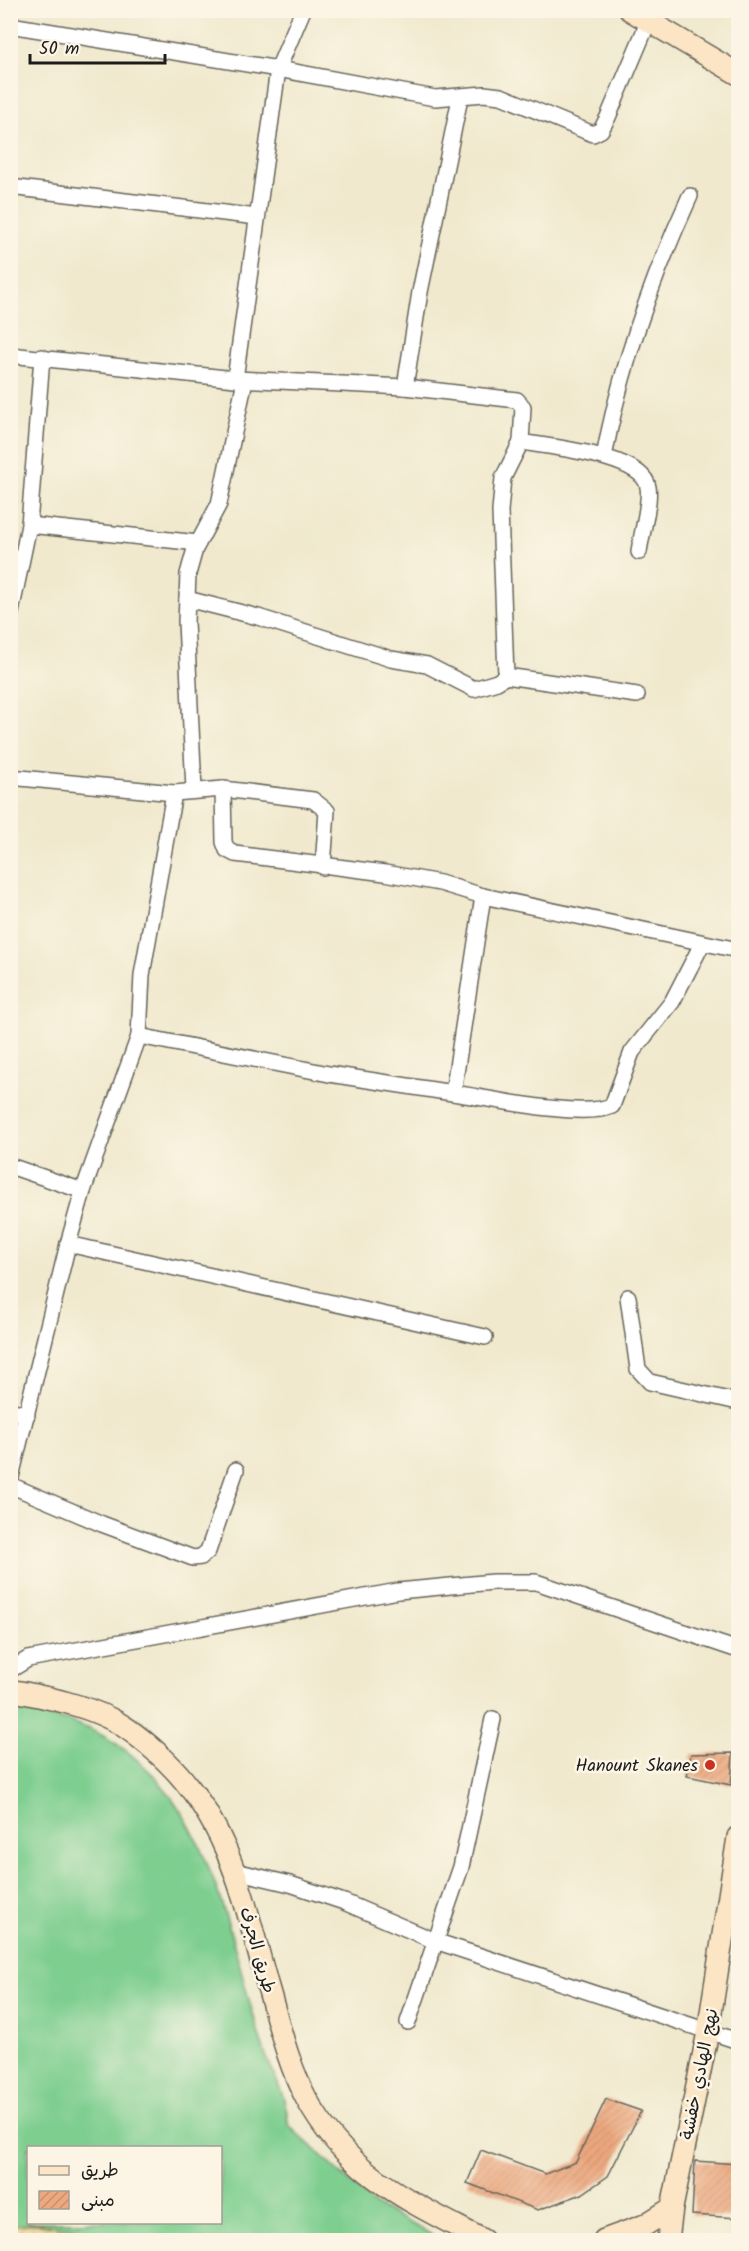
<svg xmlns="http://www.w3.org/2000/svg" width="749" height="2251" viewBox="0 0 749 2251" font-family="Kalam,'Playpen Sans Arabic',sans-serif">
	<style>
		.grass { fill: #7dce8f; stroke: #4c7556; stroke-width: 1.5; fill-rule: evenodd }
		.sand { fill: url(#sand-dots); stroke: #857b5d; stroke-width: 1.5 }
		.building { fill: url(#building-hatch) }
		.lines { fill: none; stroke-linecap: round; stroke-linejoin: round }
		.street-casing { stroke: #66645a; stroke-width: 18 }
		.secondary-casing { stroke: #66645a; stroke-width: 24 }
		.street { stroke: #fff; stroke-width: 15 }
		.secondary { stroke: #fce5c4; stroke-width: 21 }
		.poi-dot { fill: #c8321e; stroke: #fcf5e5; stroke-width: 2 }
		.labels { text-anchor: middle; stroke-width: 5; stroke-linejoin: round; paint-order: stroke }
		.poi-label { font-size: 18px; fill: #1c1c1c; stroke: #fcf5e5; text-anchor: end }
		.street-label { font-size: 18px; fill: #1c1c1c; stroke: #fcf5e5 }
	</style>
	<defs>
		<pattern id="sand-dots" width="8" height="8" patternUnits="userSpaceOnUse" patternTransform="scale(1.5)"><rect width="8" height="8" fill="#eeda9e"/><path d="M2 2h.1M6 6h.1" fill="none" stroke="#ccba88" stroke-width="1.8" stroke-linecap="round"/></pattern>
		<pattern id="building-hatch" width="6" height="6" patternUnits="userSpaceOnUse" patternTransform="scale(1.5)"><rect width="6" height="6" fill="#eca87f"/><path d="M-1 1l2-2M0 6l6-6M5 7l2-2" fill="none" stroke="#ca906d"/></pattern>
	</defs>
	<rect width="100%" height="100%" fill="#fcf5e5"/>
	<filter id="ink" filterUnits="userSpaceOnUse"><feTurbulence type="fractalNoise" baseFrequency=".0167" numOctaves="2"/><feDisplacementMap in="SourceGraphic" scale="12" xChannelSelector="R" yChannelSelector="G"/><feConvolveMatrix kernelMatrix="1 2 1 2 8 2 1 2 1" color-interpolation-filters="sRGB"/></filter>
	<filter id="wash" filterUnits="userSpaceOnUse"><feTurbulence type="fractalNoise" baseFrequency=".008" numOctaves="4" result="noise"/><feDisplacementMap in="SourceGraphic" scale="24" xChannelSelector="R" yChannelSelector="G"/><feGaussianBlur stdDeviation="1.35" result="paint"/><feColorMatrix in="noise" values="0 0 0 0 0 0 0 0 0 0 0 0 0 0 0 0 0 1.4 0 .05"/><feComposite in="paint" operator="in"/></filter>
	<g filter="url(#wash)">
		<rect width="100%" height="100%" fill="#f0e9ce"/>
		<path class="grass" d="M10 1710C32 1713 57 1716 77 1724 199 1770 222 1904 253 2014 257 2027 260 2040 265 2053 274 2077 288 2099 288 2125L375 2205 443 2240H139L39 2224 11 2225ZM28 2148H220V2222H28Z"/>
		<polygon class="sand" points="39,2224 139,2240 11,2240 11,2225"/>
		<g id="blocks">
			<g class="building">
				<polygon points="733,1753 731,1785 687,1776 691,1754"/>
				<polygon points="606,2099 641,2111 608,2176 582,2194 538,2210 467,2183 481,2150 545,2174 576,2162"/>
				<polygon points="695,2161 738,2164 738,2218 692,2215"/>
			</g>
		</g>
	</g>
	<g filter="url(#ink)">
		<use href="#blocks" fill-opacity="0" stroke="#66645a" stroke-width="1.5"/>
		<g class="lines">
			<g class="street-casing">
				<g id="street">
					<polyline points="10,25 278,69 435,98 484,94 501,96 593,134 601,130 608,117 649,20"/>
					<polyline points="10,187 257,217"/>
					<path d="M10 355 235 379 405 387 517 400 523 407 521 442C548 447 643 455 648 487 651 502 641 535 639 552"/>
					<polyline points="235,379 278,69 303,10"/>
					<polyline points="405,387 420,292 460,98"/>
					<polyline points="521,442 503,478 500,511 506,676 637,695"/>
					<path d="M604 457C621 365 651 281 690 196"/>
					<polyline points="29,525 198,543"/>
					<polyline points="187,599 258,617 391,659 427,665 474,689 497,682 506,676"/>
					<polyline points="10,617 29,525 42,357"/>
					<polyline points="10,777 174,793 223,789 313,800 327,811 323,867"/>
					<polyline points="223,789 224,842 227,850 235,854 385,873 440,883 483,896 738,950"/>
					<polyline points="194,790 186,622 188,574 195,549 219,504 245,380"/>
					<polyline points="139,1036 329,1074 453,1093 483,896"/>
					<path d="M453 1093C489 1098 581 1119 612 1106L632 1052 672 1002 702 944"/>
					<polyline points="10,1166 83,1191"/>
					<polyline points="68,1244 485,1337"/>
					<polyline points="628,1297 638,1369 650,1382 738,1402"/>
					<polyline points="10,1410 27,1415"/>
					<polyline points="10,1481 68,1244 83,1191 139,1036 142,975 174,793"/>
					<polyline points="10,1485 102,1524 193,1558 201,1557 208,1551 236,1470"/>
					<polyline points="10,1670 28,1659 398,1591 493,1582 536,1582 738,1650"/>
					<polyline points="235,1871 290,1884 344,1902 435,1941 738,2041"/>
					<polyline points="408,2022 461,1867 493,1719"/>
				</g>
			</g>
			<g class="secondary-casing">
				<g id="secondary">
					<polyline points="630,10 738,74"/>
					<path d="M10 1690C44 1697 79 1703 111 1719 131 1729 148 1744 165 1760 231 1824 244 1902 268 1987 279 2024 288 2064 306 2098 348 2176 410 2201 483 2240"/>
					<polyline points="604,2240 645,2225 672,2208"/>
					<polyline points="668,2240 672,2208 708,2032 738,1837"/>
				</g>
			</g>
			<use href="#street" class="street"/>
			<use href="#secondary" class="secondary"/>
		</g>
	</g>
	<circle class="poi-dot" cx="710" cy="1765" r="6"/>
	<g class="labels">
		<g class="poi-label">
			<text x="698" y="1771">Hanount Skanes</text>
		</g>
		<g class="street-label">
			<text transform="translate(258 1950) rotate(74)" y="6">طريق الجرف</text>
			<text transform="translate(699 2074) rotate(-79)" y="6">نهج الهادي خفشة</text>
		</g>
	</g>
	<rect width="749" height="2251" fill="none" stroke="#fcf5e5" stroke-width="36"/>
	<rect x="27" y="2146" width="195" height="78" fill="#fcf5e5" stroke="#a29e95" stroke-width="1.5"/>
	<rect x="39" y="2166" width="30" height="9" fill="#fce5c4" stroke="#a29e95" stroke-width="1.5"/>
	<text x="81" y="2176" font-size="18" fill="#1c1c1c">طريق</text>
	<rect x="39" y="2191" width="30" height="18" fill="url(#building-hatch)" stroke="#a29e95" stroke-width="1.5"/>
	<text x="81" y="2206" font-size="18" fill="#1c1c1c">مبنى</text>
	<path d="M30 54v9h135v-9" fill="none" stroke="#1c1c1c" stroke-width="3"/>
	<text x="39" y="54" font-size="18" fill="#1c1c1c" stroke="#fcf5e5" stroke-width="4.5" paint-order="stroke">50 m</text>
</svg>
